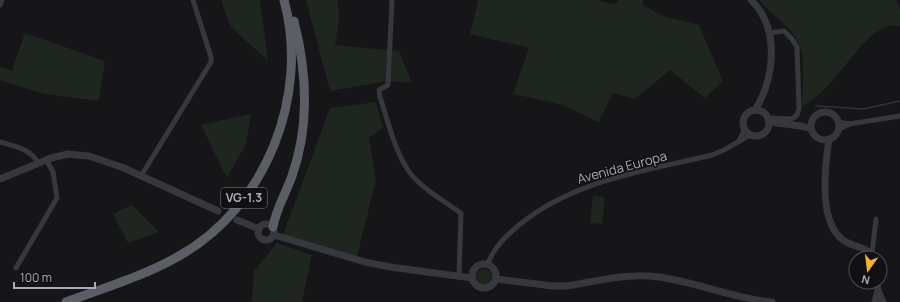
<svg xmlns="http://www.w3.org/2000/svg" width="900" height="302" viewBox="0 0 900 302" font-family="Manrope,sans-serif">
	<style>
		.green { fill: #1e261f }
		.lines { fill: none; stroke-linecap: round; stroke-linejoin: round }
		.stream { stroke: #2c353c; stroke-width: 1.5 }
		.minor { stroke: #37383d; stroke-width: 5 }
		.tertiary { stroke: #37383d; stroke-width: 7 }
		.trunk { stroke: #5b5e65; stroke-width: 9 }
		.labels { text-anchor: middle; stroke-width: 3; stroke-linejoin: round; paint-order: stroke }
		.shield { fill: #111113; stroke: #7b7e86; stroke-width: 1 }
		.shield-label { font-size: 12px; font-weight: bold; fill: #a8adb8 }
		.street-label { font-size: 13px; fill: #a8adb8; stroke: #111113 }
	</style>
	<rect width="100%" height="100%" fill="#161618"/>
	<g class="green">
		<polygon points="221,0 260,0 268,61 230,26"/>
		<polygon points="306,0 338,0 339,20 335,45 399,51 412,83 387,81 330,91"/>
		<polygon points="478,0 596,0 614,4 619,0 643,0 643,5 663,16 699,25 723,81 705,98 670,70 635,99 613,93 599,122 560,104 513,94 529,48 470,34"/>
		<path d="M759 0H896L900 10V26C896 26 889 25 885 27 854 43 835 90 802 106 802 85 808 54 794 35 784 22 769 12 759 0Z"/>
		<polygon points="25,33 105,61 99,101 44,94 0,80 0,66 12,71"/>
		<polygon points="376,102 383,128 369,138 376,180 357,256 283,235 330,108"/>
		<polygon points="251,114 246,144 227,178 201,125"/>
		<polygon points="593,196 605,197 602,224 590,223"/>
		<polygon points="132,205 159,232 128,243 113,214"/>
		<polygon points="277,243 312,255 302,302 252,302 254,271"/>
		<circle cx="484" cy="277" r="8"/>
	</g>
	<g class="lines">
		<polyline class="stream" points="816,106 863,109 900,101"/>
		<g class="minor">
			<path d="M392 0 388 85 379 90 380 97C388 121 394 149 408 170 418 186 445 202 461 213L459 276"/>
			<polyline points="0,5 2,0"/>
			<polyline points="768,118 792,119 797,115 799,108 797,47 792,39 784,31 769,33"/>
			<polyline points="838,122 849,124 900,116"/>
			<polyline points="838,130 849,124"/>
			<polyline points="739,141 744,130"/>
			<path d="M0 142C14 146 31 149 38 163"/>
			<polyline points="141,176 211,62 211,57 193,0"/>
			<polyline points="872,254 876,219"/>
			<path d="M488 264C493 248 506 236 519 225 574 180 645 171 712 155L724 150 750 135"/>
			<polyline points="16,268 57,198 53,172 46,159"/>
		</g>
		<g class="tertiary">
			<path d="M751 0C780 28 775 78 755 110"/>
			<circle cx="756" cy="123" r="13"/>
			<circle cx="825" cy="126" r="14"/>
			<polyline points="769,122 801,126 811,129"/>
			<path d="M829 139C825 165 818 222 843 240 853 248 867 245 874 258"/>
			<polyline points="0,179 51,158 68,154 89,156 124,168 218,211"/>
			<polyline points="237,220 259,229"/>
			<circle cx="266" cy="232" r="8"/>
			<polyline points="274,235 365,262 390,267 472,278"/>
			<circle cx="484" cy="276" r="12"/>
			<path d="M496 279 553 286H566C592 282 624 274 649 276 690 279 730 298 772 302"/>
			<polyline points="877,282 878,290 883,302"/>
			<polyline points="875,302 878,290"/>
		</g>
		<g class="trunk">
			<path d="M273 227C276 209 286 193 292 176 310 125 307 72 294 21"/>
			<path d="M66 302C104 288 144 276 179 256 266 207 310 96 284 0"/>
		</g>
	</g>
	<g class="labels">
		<rect class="shield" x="221" y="188" width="46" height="20" rx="3"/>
		<g class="shield-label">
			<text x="244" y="202">VG-1.3</text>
		</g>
		<g class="street-label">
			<text transform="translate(622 167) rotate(-15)" y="5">Avenida Europa</text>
		</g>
	</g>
	<g transform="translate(868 270) rotate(194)"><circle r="19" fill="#111113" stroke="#4d4f55"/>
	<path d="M0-3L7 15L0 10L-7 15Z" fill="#f2b134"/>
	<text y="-6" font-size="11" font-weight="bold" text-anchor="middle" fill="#a8adb8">N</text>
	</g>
	<path d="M14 282v6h81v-6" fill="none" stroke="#a8adb8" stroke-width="2"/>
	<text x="20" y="282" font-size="12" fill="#a8adb8" stroke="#111113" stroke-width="3" paint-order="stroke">100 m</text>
</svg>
